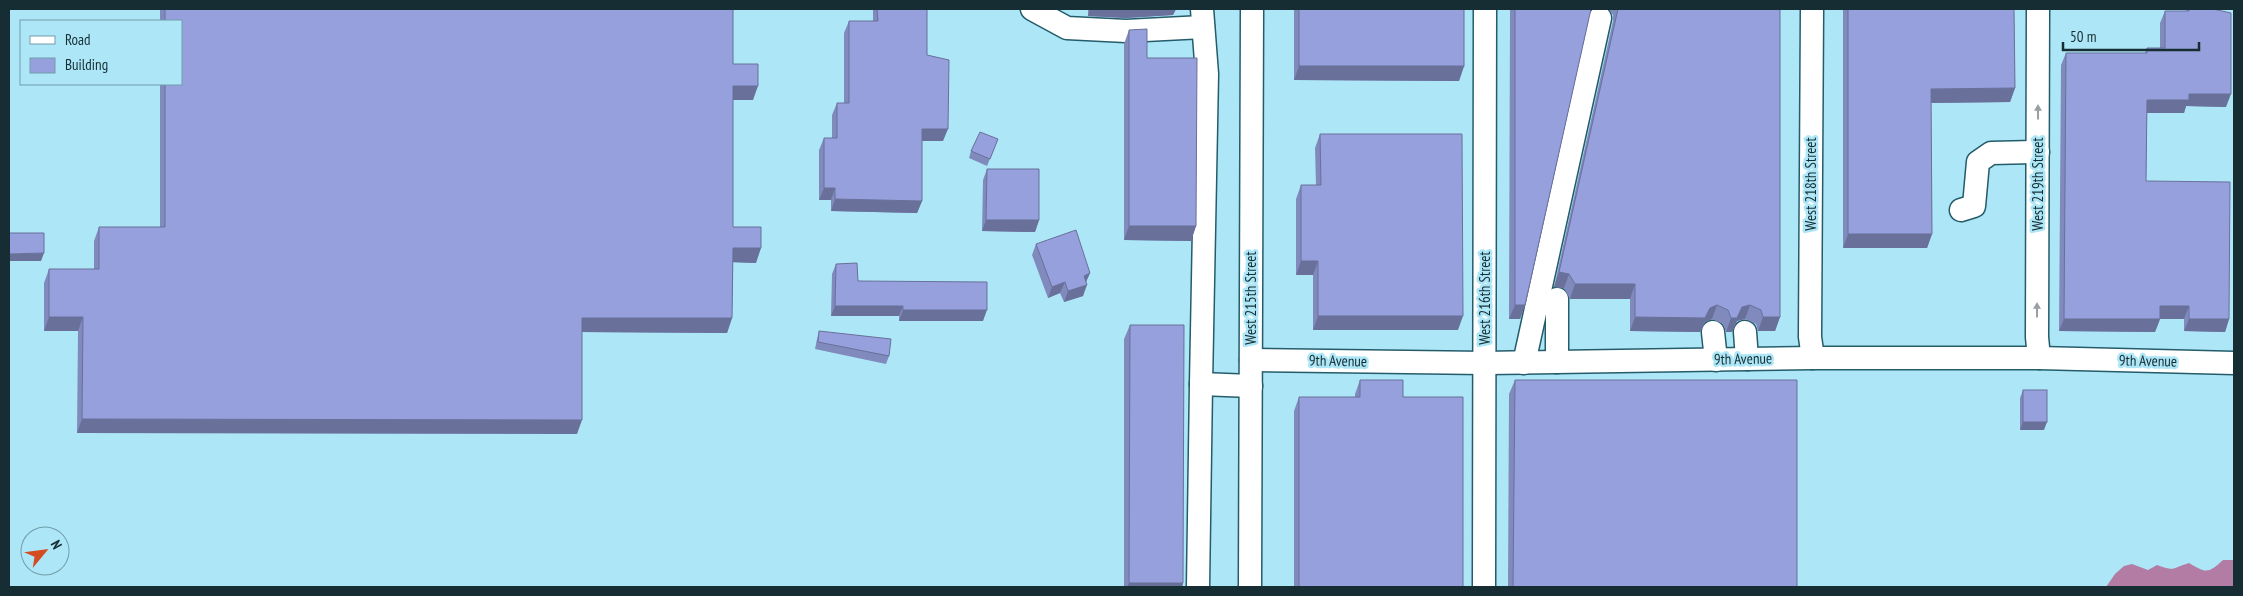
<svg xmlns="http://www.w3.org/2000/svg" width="2243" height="596" viewBox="0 0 2243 596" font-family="'PT Sans Narrow',sans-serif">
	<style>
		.water { fill: #b37ca5 }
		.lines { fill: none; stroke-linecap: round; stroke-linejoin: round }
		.minor-casing { stroke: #245c6a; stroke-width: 25 }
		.minor { stroke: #fff; stroke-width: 22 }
		.wall { fill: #818abd }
		.shaded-wall { fill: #69709a }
		.building { fill: #96a0dc; stroke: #69709a }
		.oneway { fill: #96a0a3 }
		.labels { text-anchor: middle; stroke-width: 5; stroke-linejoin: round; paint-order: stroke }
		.street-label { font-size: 15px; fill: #162d33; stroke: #ade7f7 }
	</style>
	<rect width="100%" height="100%" fill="#ade7f7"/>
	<path class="water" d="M2223 560H2234V587H2106L2115 574 2124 566 2132 564 2148 570 2157 565C2177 572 2171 568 2189 563 2206 573 2208 574 2223 560Z"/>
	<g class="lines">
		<g class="minor-casing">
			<g id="minor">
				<polyline points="1032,9 1067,28 1126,31 1203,27"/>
				<polyline points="1202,9 1207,74 1201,384 1251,386"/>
				<polyline points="1812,9 1810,337 1813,358"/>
				<polyline points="2038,9 2037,337 2039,358"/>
				<polyline points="1961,210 1974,206 1978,162 1991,153 2038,152"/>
				<polyline points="1713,332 1716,360"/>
				<polyline points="1745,332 1747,359"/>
				<polyline points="1251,360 1485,363 1813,358 2039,358 2234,363"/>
				<polyline points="1557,362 1557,299"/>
				<polyline points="1524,363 1600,18"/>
				<polyline points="1198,587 1201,384"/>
				<polyline points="1250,587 1252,9"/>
				<polyline points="1484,587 1485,9"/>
			</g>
		</g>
		<use href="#minor" class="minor"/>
	</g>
	<g class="wall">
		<polygon points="160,9 733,9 733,64 753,100 733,100 733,227 756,263 733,262 732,318 727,333 582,332 577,434 77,433 78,331 44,331 44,283 49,269 94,269 94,241 99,227 160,227 160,84 181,84 181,21 160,21"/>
		<polygon points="873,9 927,9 927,55 943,141 922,141 922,201 917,213 831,211 831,200 819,200 819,150 824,138 832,138 832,115 837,103 844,103 844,33 849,21 873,21"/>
		<polygon points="1088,9 1176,9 1173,15 1126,18 1088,16"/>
		<polygon points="1294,9 1464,9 1464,66 1459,81 1294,80"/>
		<polygon points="1510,9 1591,9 1525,305 1520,319 1509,319"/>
		<polygon points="1609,9 1780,9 1780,317 1775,331 1758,331 1756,324 1745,319 1737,321 1732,332 1726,332 1723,324 1712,319 1705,322 1700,332 1630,331 1630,299 1570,299 1564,288 1554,287 1613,21 1613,15"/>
		<polygon points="1843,9 2014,9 2015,88 2010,102 1931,103 1932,234 1927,248 1843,248"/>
		<polygon points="2187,9 2213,9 2226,107 2186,106 2184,113 2147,113 2146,181 2229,319 2225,332 2184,331 2184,319 2160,319 2155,332 2059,331 2061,65 2066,53 2145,53 2147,48 2160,48 2160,23 2165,11 2186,11"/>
		<polygon points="1129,30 1147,58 1196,226 1191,241 1124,240 1124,44"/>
		<polygon points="1320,134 1458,330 1313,330 1313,275 1296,275 1296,199 1301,185 1316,185 1315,148"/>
		<polygon points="998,139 987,166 969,158 971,151"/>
		<polygon points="987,169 1039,220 1035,232 982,231 983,180"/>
		<polygon points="1036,244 1090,273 1086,282 1083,296 1064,302 1060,293 1048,298 1032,255"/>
		<polygon points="836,264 858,281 983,321 899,321 899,316 831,316 832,274"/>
		<polygon points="1130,325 1183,583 1182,587 1124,587 1124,339"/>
		<polygon points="819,331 889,356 886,364 815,349 817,339"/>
		<polygon points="1360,380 1403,397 1463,587 1294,587 1294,411 1299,397 1355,397 1355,394"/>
		<polygon points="1515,380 1797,587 1508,587 1509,394"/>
		<polygon points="2023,390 2044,430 2020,430 2020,398"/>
	</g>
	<g class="shaded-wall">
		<polygon points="1090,9 1176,9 1173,15 1126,18 1088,16"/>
		<polygon points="1299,66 1464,66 1459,81 1294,80"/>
		<polygon points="733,86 758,86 753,100 728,100"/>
		<polygon points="2015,88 2010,102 1926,103 1931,89"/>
		<polygon points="2189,94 2231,94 2226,107 2186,106 2184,113 2142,113 2147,100"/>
		<polygon points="922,129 948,129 943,141 917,141"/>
		<polygon points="824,188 835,188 831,200 819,200"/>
		<polygon points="835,199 922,201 917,213 831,211"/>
		<polygon points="986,220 1039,220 1035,232 982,231"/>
		<polygon points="1129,226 1196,226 1191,241 1124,240"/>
		<polygon points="1848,234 1932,234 1927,248 1843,248"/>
		<polygon points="733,248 761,248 756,263 727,262"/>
		<polygon points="44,253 41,261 9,261 9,254"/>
		<polygon points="1301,261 1318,261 1313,275 1296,275"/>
		<polygon points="1559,272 1569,274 1564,288 1554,287"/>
		<polygon points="1090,273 1085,284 1084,276"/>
		<polygon points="1065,282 1060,293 1048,298 1052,287"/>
		<polygon points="1575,284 1635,284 1630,299 1570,299"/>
		<polygon points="1087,285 1083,296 1064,302 1068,291"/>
		<polygon points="1515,305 1525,305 1520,319 1509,319"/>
		<polygon points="1717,305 1712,319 1705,322 1700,332 1630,331 1635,317 1710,308"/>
		<polygon points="1750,305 1745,319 1737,321 1732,332 1726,332 1731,318 1742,307"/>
		<polygon points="835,306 903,306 899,316 831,316"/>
		<polygon points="2160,306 2189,306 2184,319 2155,319"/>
		<polygon points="903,310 987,310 983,321 899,321"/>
		<polygon points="1318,316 1463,316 1458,330 1313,330"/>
		<polygon points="49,317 83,317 78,331 44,331"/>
		<polygon points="1763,317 1780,317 1775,331 1758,331"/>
		<polygon points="582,318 732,318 727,333 577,332"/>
		<polygon points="2064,319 2160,319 2155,332 2059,331"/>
		<polygon points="2189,319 2229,319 2225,332 2184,331"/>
		<polygon points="82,419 582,420 577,434 77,433"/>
		<polygon points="2023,422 2047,422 2044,430 2020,430"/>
		<polygon points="1129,583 1183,583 1182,587 1127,587"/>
	</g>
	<g class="building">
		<polygon points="165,9 733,9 733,64 758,64 758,86 733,86 733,227 761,227 761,248 733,248 732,318 582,318 582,420 82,419 83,317 49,317 49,269 99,269 99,227 165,227 165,84 181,84 181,21 165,21"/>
		<polygon points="877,9 927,9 927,55 949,60 948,129 922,129 922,201 835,199 835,188 824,188 824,138 837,138 837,103 849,103 849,21 878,21"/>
		<rect x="1299" y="9" width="165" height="57"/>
		<polygon points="1515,9 1591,9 1525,305 1515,305"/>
		<polygon points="1618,9 1780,9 1780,317 1763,317 1761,310 1750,305 1742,307 1737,318 1731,318 1728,310 1717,305 1710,308 1705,318 1635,317 1635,284 1575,284 1569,274 1559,272"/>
		<polygon points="1848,9 2014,9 2015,88 1931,89 1932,234 1848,234"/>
		<polygon points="2189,9 2213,9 2231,13 2231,94 2189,94 2189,100 2147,100 2146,181 2230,182 2229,319 2189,319 2189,306 2160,306 2160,319 2064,319 2066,53 2147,53 2147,48 2165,48 2165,11 2189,11"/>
		<polygon points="1147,29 1147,58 1197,58 1196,226 1129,226 1129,30"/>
		<polygon points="980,132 998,139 990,159 971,151"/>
		<polygon points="1320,134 1462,134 1463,316 1318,316 1318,261 1301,261 1301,185 1321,185"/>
		<polygon points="987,169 1039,169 1039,220 986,220"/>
		<polygon points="1076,230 1090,273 1084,276 1087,285 1068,291 1065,282 1052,287 1036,244"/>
		<polygon points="9,233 44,233 44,253 9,254"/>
		<polygon points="857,263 858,281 987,282 987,310 903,310 903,306 835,306 836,264"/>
		<polygon points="1130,325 1184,325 1183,583 1129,583"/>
		<polygon points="819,331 891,339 889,356 818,342"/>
		<polygon points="1360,380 1403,380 1403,397 1463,397 1463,587 1299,587 1299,397 1360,397"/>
		<polygon points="1515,380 1797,380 1797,587 1513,587"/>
		<rect x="2023" y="390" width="24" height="32"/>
	</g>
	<defs><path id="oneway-solid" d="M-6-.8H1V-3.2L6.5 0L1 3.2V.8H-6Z" transform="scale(1.25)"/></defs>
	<g class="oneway">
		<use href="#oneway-solid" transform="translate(2038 112) rotate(-90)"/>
		<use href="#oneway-solid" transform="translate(2037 310) rotate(-90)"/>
	</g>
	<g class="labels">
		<g class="street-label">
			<text transform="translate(1811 184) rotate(-90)" y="5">West 218th Street</text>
			<text transform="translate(2038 184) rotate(-90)" y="5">West 219th Street</text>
			<text transform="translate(1251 298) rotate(-90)" y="5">West 215th Street</text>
			<text transform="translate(1485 298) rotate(-90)" y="5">West 216th Street</text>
			<text transform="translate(1743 359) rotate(-1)" y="5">9th Avenue</text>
			<text transform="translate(1338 361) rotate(1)" y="5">9th Avenue</text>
			<text transform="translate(2148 361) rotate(1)" y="5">9th Avenue</text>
		</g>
	</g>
	<rect width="2243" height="596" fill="none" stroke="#162d33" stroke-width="20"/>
	<rect x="20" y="20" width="162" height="65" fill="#ade7f7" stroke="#719da9"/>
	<rect x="30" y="36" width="25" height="8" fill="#ffffff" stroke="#719da9"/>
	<text x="65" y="45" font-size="15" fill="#162d33">Road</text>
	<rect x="30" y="58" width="25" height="15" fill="#96a0dc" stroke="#719da9"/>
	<text x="65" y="70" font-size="15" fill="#162d33">Building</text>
	<g transform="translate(45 551) rotate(61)"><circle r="24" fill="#ade7f7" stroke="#719da9"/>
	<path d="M0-4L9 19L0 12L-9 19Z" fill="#d44c22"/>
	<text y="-8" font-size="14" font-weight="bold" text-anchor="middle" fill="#162d33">N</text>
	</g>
	<path d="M2063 42v8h136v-8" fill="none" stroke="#162d33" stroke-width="2.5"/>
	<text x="2070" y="42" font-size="15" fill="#162d33" stroke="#ade7f7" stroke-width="4" paint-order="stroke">50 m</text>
</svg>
